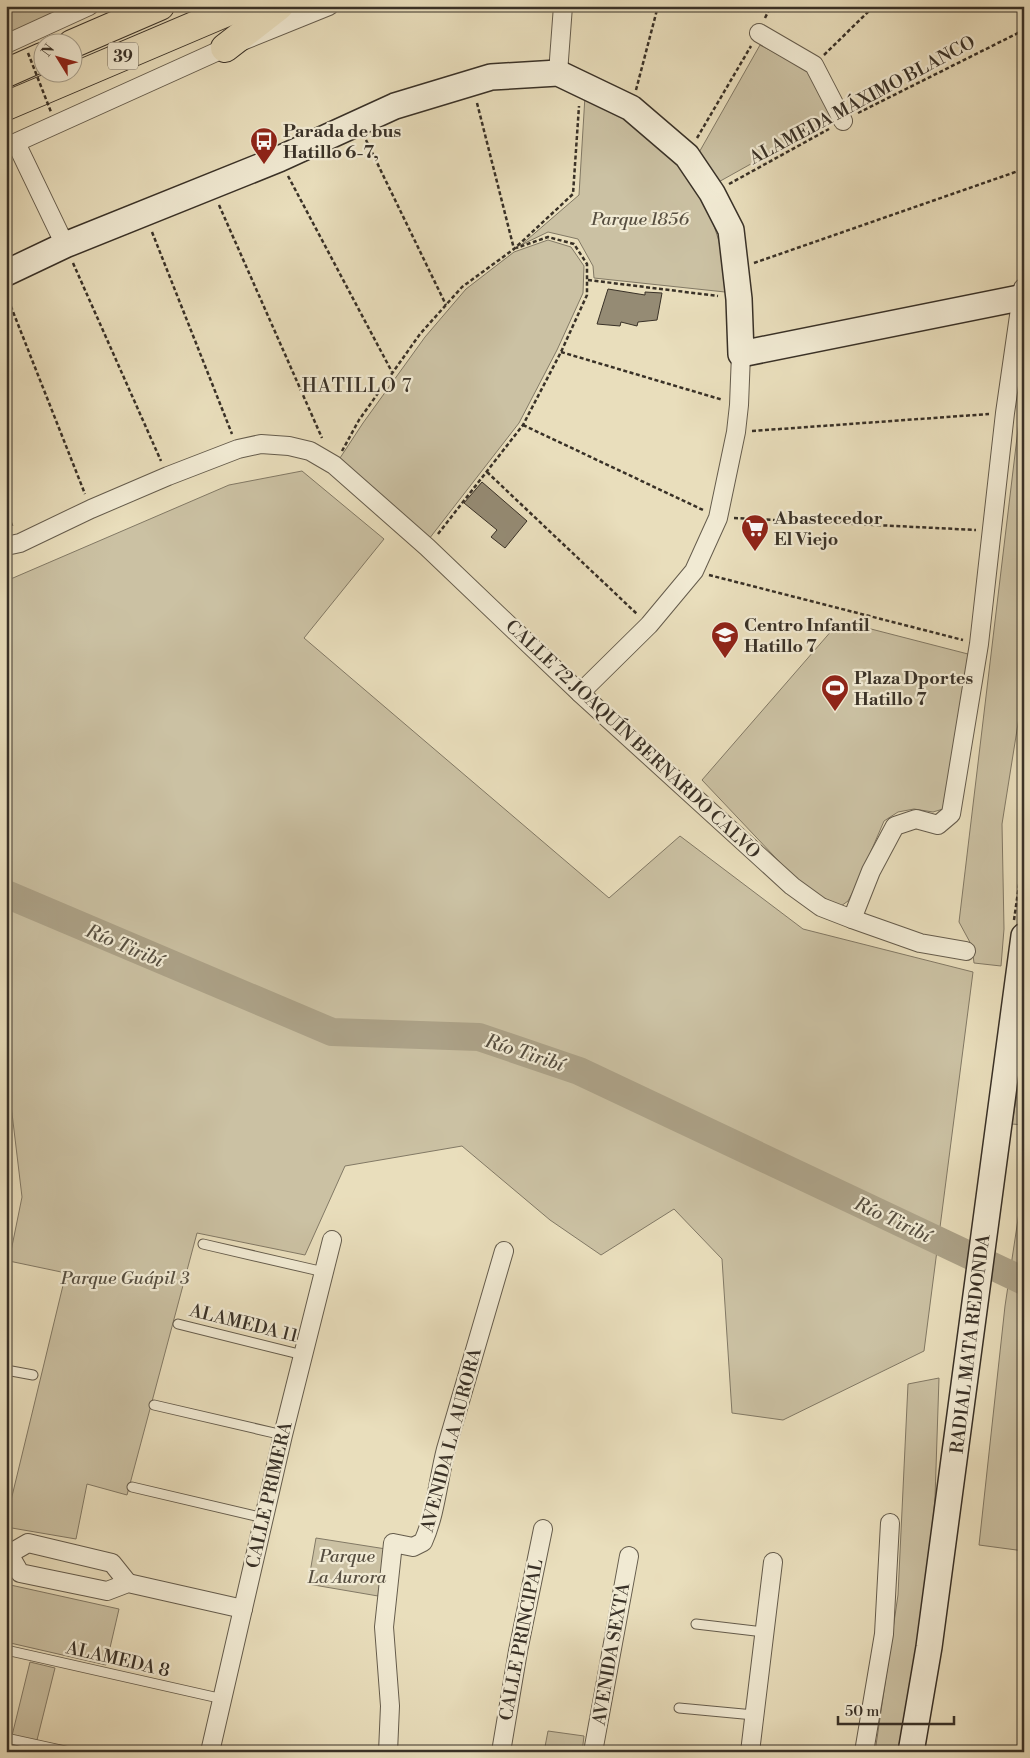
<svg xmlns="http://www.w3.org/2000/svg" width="1030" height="1758" viewBox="0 0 1030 1758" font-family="'Libre Bodoni',serif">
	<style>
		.green { fill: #cbc1a3; stroke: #827965 }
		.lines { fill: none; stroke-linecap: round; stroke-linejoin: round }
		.river { stroke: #ada389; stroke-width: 28 }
		.building { fill: #958b74; stroke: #393127 }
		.lane-casing { stroke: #655c4c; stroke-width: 11 }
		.street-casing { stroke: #655c4c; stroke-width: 20 }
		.secondary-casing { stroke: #393127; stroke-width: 28 }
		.highway-casing { stroke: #393127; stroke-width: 30 }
		.path { stroke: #393127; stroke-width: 2.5; stroke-dasharray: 4 2.5; stroke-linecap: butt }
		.lane { stroke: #f1ead3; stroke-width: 9 }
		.street { stroke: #f1ead3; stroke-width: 18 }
		.secondary { stroke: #f1ead3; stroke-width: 25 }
		.highway { stroke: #e9debc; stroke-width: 28 }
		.path-bridge { stroke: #393127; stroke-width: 2.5; stroke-dasharray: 4 2.5; stroke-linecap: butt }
		.labels { text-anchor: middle; stroke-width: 4.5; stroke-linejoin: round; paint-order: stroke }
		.shield { fill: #f1ead3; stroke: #70685b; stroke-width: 1 }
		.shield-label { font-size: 16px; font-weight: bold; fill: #393127 }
		.street-label { font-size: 18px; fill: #393127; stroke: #f1ead3 }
		.poi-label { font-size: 18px; font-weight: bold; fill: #393127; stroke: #f1ead3; text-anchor: start }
		.park-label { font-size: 18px; font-style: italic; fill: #564e40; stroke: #f1ead3 }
		.neighbourhood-label { font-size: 19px; letter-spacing: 1px; fill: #393127; stroke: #f1ead3 }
		.water-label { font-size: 19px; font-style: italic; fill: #564e40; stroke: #f1ead3 }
	</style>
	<rect width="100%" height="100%" fill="#e9debc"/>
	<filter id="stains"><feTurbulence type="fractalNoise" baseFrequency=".004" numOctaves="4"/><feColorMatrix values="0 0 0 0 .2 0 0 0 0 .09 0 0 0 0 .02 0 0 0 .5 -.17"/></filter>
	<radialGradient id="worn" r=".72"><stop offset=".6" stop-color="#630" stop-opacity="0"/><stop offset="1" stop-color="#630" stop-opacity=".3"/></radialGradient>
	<g class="green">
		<polygon points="6,6 52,6 55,13 6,35"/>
		<polygon points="760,45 809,71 833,118 715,184 697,156"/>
		<path d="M585 96C597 102 611 107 623 115 666 144 702 185 717 235 723 252 723 273 725 292L594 278 593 266 578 239 548 232 521 245 579 195Z"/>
		<polygon points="548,240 571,247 584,266 583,293 557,350 519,423 429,539 340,458 363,423 425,337 466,289 514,252"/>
		<polygon points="1024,379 1024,686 1002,824 1004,929 1001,966 974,963 972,946 959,922"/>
		<polygon points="302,471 384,539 304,638 609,898 680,836 803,929 973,972 924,1351 783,1420 732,1413 722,1259 674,1209 601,1255 550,1220 462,1146 345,1166 305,1255 197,1233 127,1495 87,1484 76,1539 6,1527 6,1521 66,1273 9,1261 22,1197 11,1105 6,1090 6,581 229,485"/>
		<polygon points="840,621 968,654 949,801 943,809 933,812 914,809 898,812 884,821 856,886 848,901 841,906 819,896 791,874 702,780"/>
		<polygon points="1024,1049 1024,1125 1012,1124"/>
		<polygon points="1024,1179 1024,1551 979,1545 1005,1306"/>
		<polygon points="939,1378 935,1498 923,1635 900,1752 875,1752 898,1595 908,1384"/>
		<polygon points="316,1538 386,1549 378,1596 308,1584"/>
		<polygon points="6,1584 119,1609 106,1665 6,1642"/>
		<polygon points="30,1662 55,1668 34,1752 8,1752"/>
		<polygon points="548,1731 584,1736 582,1752 544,1752"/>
	</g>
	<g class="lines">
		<polyline class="river" points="6,894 332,1032 479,1037 579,1071 1024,1281"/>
	</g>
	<g class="building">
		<polygon points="608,289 645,295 645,292 662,293 657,320 638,322 637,326 621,322 620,326 597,324"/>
		<polygon points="482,482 527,521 505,548 491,537 497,530 464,503"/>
	</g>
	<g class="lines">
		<g class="lane-casing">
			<g id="lane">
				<polyline points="203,1244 324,1272"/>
				<polyline points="178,1324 303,1355"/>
				<polyline points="6,1370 33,1375"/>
				<polyline points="154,1405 283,1435"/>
				<polyline points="132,1487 264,1518"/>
				<polyline points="696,1624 764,1632"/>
				<polyline points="6,1650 223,1699"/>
				<polyline points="679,1708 754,1715"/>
				<polyline points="6,1738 70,1752"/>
			</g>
		</g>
		<g class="street-casing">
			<g id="street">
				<polyline points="759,33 814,65 843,121"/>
				<polyline points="6,44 89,6"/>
				<polyline points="558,73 563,6"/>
				<polyline points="16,143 65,245"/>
				<polyline points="6,147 225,48 329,6"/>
				<polyline points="6,546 20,543 91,509 168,476 238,449 261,444 289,446 310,451 334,465 427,547 580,693 792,886 821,907 852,919 920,943 966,951"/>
				<polyline points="580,693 649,625 694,571 718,518 736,432 739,405 741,354"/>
				<polyline points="852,919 871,871 895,826 916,819 938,825 951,814 979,644 1005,413 1023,288"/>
				<polyline points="6,1554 9,1554 28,1543 112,1563 128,1583"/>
				<polyline points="9,1554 20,1573 107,1591 128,1583 243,1609"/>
				<polyline points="210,1752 283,1435 332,1240"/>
				<path d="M388 1752 390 1706 384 1627 393 1543 413 1547 423 1542C436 1513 438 1480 446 1449 465 1383 485 1317 504 1251"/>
				<polyline points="501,1752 518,1651 543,1529"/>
				<polyline points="593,1752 629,1556"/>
				<polyline points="750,1752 773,1562"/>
				<polyline points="864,1752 884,1634 890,1523"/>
			</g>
		</g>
		<g class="secondary-casing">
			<g id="secondary">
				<polyline points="6,273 65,245 279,159 395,106 491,77 558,73 631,108 687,156 712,193 731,230 739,299 741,354 1024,297"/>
				<polyline points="911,1752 929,1647 1024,936"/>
			</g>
		</g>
		<g class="highway-casing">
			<g id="highway">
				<polyline points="72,44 160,6"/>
				<polyline points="225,48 279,6"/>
				<polyline points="6,73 42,57"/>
				<polyline points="6,106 241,6"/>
			</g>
		</g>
		<g class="path">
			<polyline points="765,18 771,6"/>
			<polyline points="824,55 874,6"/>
			<polyline points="636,90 658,6"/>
			<polyline points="477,103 514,249"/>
			<polyline points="858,113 1024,30"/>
			<polyline points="697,138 751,46"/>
			<polyline points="366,140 446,305"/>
			<polyline points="288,176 392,372"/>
			<polyline points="729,184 829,129"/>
			<polyline points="219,205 322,438"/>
			<polyline points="152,232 232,434"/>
			<polyline points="73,263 161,461"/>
			<polyline points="754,263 1024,169"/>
			<polyline points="588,280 718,296"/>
			<polyline points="6,294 85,494"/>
			<polyline points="561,352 723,400"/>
			<polyline points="523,425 703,510"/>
			<polyline points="752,431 989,414"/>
			<polyline points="342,451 359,420 420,334 462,287 514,249 573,194 579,106"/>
			<polyline points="487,472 637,614"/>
			<polyline points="6,510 13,528"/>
			<polyline points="734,518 976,530"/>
			<polyline points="438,534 523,425 561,352 587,295 587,264 574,244 548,237 516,248"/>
			<polyline points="709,575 963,640"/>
			<polyline points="1014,920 1024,850"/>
		</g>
		<use href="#lane" class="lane"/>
		<use href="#street" class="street"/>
		<use href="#secondary" class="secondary"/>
		<use href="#highway" class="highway"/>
		<polyline class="path-bridge" points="28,53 51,112"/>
	</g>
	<defs>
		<g id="bus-pin" transform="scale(1.4375)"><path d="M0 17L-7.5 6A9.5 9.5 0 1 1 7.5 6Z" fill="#8f2418" stroke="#f1ead3"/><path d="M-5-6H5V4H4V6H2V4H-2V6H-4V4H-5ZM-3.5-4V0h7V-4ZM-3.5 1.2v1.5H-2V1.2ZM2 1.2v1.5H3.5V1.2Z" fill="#fff"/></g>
		<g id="supermarket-pin" transform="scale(1.4375)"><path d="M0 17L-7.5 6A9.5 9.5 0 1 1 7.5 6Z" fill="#8f2418" stroke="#f1ead3"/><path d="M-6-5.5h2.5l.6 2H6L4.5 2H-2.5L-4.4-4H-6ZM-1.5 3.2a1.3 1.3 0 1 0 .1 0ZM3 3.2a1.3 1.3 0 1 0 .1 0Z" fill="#fff"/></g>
		<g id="school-pin" transform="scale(1.4375)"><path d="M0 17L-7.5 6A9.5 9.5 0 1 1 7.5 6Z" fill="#8f2418" stroke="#f1ead3"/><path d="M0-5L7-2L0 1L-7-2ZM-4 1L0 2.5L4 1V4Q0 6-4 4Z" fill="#fff"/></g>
		<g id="stadium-pin" transform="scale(1.4375)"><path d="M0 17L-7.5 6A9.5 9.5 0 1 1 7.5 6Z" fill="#8f2418" stroke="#f1ead3"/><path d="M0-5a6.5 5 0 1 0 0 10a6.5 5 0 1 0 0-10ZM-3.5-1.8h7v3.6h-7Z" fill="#fff"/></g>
	</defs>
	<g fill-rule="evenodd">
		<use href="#bus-pin" x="264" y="141"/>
		<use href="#supermarket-pin" x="755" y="528"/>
		<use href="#school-pin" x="725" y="635"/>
		<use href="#stadium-pin" x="835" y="688"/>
	</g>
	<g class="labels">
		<rect class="shield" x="108" y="42.5" width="30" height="27" rx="4"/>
		<g class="shield-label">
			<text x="123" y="62">39</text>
		</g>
		<g class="street-label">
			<text transform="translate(862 100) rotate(-28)" y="6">ALAMEDA MÁXIMO BLANCO</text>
			<text transform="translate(633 739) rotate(43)" y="6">CALLE 72 JOAQUÍN BERNARDO CALVO</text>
			<text transform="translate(244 1323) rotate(14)" y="6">ALAMEDA 11</text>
			<text transform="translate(970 1344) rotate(-83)" y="6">RADIAL MATA REDONDA</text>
			<text transform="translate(451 1440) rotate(-75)" y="6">AVENIDA LA AURORA</text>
			<text transform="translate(269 1495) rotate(-77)" y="6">CALLE PRIMERA</text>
			<text transform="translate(521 1640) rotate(-79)" y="6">CALLE PRINCIPAL</text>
			<text transform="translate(611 1654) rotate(-80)" y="6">AVENIDA SEXTA</text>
			<text transform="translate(118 1659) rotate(13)" y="6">ALAMEDA 8</text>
		</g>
		<g class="poi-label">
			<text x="283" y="137">Parada de bus<tspan x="283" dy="21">Hatillo 6-7,</tspan></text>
			<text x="774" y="524">Abastecedor<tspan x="774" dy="21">El Viejo</tspan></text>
			<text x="744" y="631">Centro Infantil<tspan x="744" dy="21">Hatillo 7</tspan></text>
			<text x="854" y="684">Plaza Dportes<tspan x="854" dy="21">Hatillo 7</tspan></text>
		</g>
		<g class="park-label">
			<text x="640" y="225">Parque 1856</text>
			<text x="125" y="1284">Parque Guápil 3</text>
			<text x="347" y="1562">Parque<tspan x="347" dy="21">La Aurora</tspan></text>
		</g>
		<g class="neighbourhood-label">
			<text x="357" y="392">HATILLO 7</text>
		</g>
		<g class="water-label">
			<text transform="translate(125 945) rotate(23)" y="7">Río Tiribí</text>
			<text transform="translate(525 1052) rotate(18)" y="7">Río Tiribí</text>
			<text transform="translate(893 1219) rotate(25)" y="7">Río Tiribí</text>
		</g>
	</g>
	<rect width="1030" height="1758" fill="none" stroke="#e9debc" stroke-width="25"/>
	<rect x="8" y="8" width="1015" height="1743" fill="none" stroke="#393127" stroke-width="2.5"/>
	<rect x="12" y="12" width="1005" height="1733" fill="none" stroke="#393127"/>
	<g transform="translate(58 58) rotate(307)"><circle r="24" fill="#f1ead3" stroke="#a7a08e"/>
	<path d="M0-4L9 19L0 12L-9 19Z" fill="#8f2418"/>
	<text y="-8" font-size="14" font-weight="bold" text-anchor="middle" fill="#393127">N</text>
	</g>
	<path d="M838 1716v8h116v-8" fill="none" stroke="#393127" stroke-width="2.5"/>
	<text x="845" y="1716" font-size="15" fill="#393127" stroke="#f1ead3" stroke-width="4" paint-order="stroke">50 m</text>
	<rect width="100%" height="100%" filter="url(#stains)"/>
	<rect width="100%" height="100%" fill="url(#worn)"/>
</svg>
